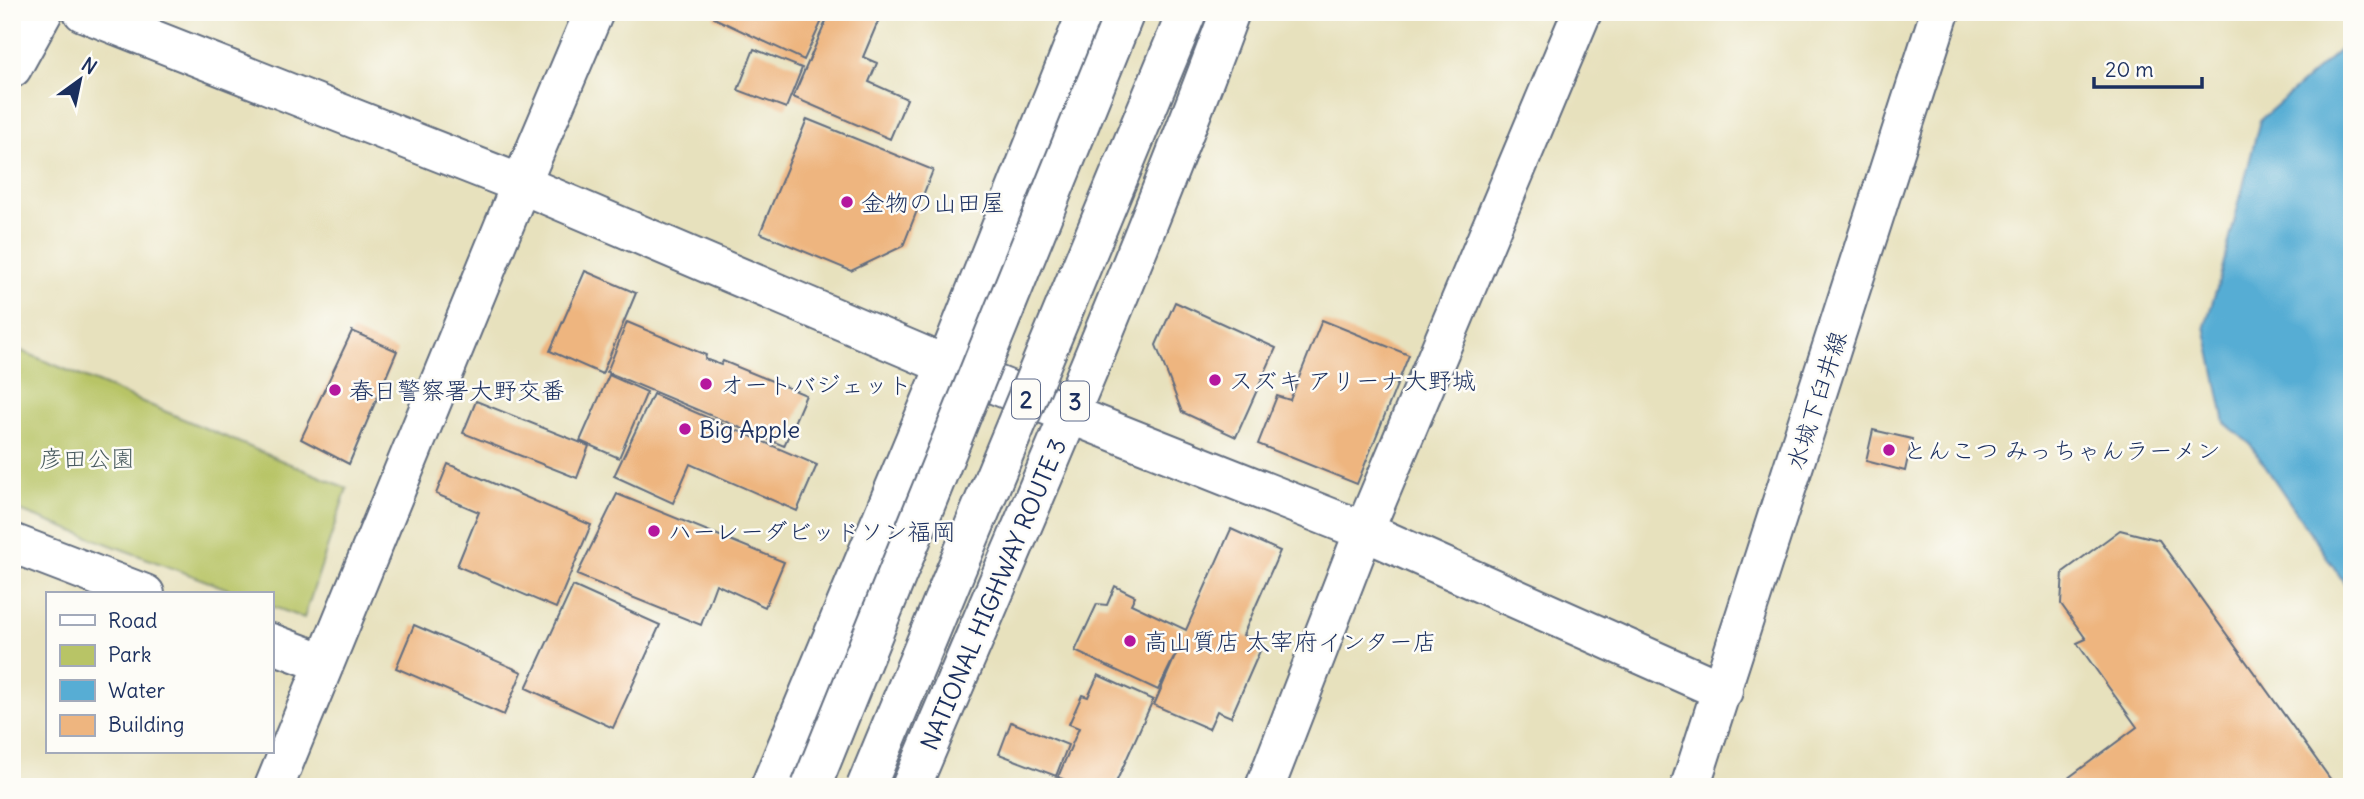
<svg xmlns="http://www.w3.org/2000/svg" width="2364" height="799" font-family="Delius,'Klee One',sans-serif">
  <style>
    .green { fill: #b8c466; stroke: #6a7a62; stroke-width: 2 }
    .water { fill: #57add4; stroke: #396e99; stroke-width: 2 }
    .building { fill: #eeb57f }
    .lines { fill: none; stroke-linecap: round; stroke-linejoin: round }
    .minor-casing { stroke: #626d7f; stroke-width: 42 }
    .tertiary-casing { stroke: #626d7f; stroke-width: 42 }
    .secondary-casing { stroke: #626d7f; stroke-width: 42 }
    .trunk-casing { stroke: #626d7f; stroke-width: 42 }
    .minor { stroke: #fff; stroke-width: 38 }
    .tertiary { stroke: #fff; stroke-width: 38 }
    .secondary { stroke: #fff; stroke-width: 38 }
    .trunk { stroke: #fff; stroke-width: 38 }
    .motorway-bridge-casing { stroke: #626d7f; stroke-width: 42; stroke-linecap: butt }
    .motorway-bridge { stroke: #fff; stroke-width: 38 }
    .poi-dot { fill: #b5179e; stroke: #fdfcf7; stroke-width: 2.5 }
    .labels { text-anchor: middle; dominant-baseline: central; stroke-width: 5; stroke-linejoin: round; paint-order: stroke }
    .shield { fill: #fdfcf7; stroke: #5f6c8c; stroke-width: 2 }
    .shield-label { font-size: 23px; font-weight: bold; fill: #1b2f5e }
    .poi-label { font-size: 24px; fill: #1b2f5e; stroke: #fdfcf7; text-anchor: start }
    .street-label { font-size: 24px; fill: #1b2f5e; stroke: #fdfcf7 }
    .park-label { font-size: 24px; fill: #4a5c60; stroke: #fdfcf7 }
  </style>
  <rect width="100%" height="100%" fill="#fdfcf7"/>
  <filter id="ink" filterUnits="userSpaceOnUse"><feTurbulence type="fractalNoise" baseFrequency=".0143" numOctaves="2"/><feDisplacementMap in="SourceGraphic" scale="14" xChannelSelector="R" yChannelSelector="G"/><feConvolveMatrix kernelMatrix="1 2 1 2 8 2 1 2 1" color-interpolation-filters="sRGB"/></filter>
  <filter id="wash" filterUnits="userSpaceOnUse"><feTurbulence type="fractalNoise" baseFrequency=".00686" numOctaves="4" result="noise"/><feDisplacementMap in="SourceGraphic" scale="28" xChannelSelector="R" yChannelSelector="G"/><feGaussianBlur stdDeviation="1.57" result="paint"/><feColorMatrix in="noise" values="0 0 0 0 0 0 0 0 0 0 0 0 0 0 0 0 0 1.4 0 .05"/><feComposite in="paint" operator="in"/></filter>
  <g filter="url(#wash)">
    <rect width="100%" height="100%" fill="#e7e1bd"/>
    <path class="green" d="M12 347 347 488 304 618 271 606V594H241L12 508Z"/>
    <path class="water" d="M2352 39V594L2250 444 2225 423 2205 326 2218 285 2260 120Z"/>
    <g id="blocks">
      <path class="building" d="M716 12H826L804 60 714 18Z
        M830 12H882L863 57 877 63 869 82 907 99 890 139 793 97Z
        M754 49 802 68 786 108 738 90Z
        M807 119 933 170 903 246 851 271 760 233Z
        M585 271 636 293 602 374 550 351Z
        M1175 302 1276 348 1236 437 1182 412 1156 345Z
        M1322 320 1409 355 1357 484 1258 444 1277 396 1290 400Z
        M627 322 706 355 705 359 721 365 723 361 806 395 784 446 607 372Z
        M352 331 397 351 349 464 301 439Z
        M609 375 647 392 619 458 580 441Z
        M653 394 817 465 797 511 690 464 673 503 614 476Z
        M476 401 589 446 577 478 463 433Z
        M1873 430 1912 439 1905 471 1866 461Z
        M448 464 591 525 556 608 457 566 479 512 436 494Z
        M617 494 784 562 765 607 716 584 701 625 577 575Z
        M1231 529 1280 551 1243 635 1263 644 1231 717 1217 711 1209 729 1154 705 1179 647 1158 690 1075 651 1097 604 1107 605 1115 586 1135 596 1131 604 1186 630Z
        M2120 530 2159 540 2336 787H2056L2137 727 2077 643 2086 639 2061 604 2063 572Z
        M573 586 660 625 613 728 526 688Z
        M414 625 522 672 504 715 396 668Z
        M1098 675 1153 700 1114 787H1080L1058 777 1079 728 1069 724 1082 695 1088 697Z
        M1011 722 1068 745 1056 776 999 754Z"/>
    </g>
  </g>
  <g filter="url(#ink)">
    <use href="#blocks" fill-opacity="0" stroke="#626d7f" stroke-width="2"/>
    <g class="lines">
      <g class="minor-casing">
        <path id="minor" d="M12 68 43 12
          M12 543 145 594
          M271 643 324 663"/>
      </g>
      <g class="tertiary-casing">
        <path id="tertiary" d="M83 12 521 184 946 365 1364 531 1723 691
          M274 787 521 184 594 12
          M1265 787 1364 531 1582 12"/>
      </g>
      <g class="secondary-casing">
        <path id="secondary" d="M1690 787 1940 12"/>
      </g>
      <g class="trunk-casing">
        <path id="trunk" d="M770 787 946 365 1087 12
          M911 787C1020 530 1133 274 1230 12"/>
      </g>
      <use href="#minor" class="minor"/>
      <use href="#tertiary" class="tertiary"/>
      <use href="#secondary" class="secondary"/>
      <use href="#trunk" class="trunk"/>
      <g class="motorway-bridge-casing">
        <path id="motorway-bridge" d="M811 787 1125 12
          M866 787 1187 12"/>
      </g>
      <use href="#motorway-bridge" class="motorway-bridge"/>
    </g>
  </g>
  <g class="poi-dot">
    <circle cx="847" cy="202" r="7"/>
    <circle cx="1215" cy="380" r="7"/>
    <circle cx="706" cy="384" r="7"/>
    <circle cx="335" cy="390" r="7"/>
    <circle cx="685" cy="429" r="7"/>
    <circle cx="1889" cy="450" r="7"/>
    <circle cx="654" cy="531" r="7"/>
    <circle cx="1130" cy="641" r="7"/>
  </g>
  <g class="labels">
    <g class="shield">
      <rect x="1012" y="379.5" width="28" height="39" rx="5"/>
      <rect x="1061" y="381.5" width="28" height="39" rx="5"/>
    </g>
    <g class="shield-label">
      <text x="1026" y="399">2</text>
      <text x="1075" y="401">3</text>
    </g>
    <g class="poi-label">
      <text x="861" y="202">金物の山田屋</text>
      <text x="1229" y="380">スズキ アリーナ大野城</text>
      <text x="720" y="384">オートバジェット</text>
      <text x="349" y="390">春日警察署大野交番</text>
      <text x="699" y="429">Big Apple</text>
      <text x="1903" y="450">とんこつ みっちゃんラーメン</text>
      <text x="668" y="531">ハーレーダビッドソン福岡</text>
      <text x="1144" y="641">高山質店 太宰府インター店</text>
    </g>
    <g class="street-label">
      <text transform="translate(1816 400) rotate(-72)">水城下臼井線</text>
      <text transform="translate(993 594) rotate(-67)">NATIONAL HIGHWAY ROUTE 3</text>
    </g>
    <g class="park-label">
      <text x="87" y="458">彦田公園</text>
    </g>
  </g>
  <rect width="2364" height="799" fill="none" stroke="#fdfcf7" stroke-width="42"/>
  <rect x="46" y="592" width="228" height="161" fill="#fdfcf7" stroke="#a3aaba" stroke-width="2"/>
  <rect x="60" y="615" width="35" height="10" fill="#ffffff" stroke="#a3aaba" stroke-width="2"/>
  <text x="108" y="628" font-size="21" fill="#1b2f5e">Road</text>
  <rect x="60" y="645" width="35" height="21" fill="#b8c466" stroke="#a3aaba" stroke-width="2"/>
  <text x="108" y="662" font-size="21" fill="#1b2f5e">Park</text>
  <rect x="60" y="680" width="35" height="21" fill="#57add4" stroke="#a3aaba" stroke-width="2"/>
  <text x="108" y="698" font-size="21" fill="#1b2f5e">Water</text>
  <rect x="60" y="715" width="35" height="21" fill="#eeb57f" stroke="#a3aaba" stroke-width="2"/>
  <text x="108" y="732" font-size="21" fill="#1b2f5e">Building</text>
  <g transform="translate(80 80) rotate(33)" stroke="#fdfcf7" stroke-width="5" paint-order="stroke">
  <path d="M0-5L12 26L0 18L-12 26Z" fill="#1b2f5e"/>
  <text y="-10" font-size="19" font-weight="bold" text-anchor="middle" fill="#1b2f5e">N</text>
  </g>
  <path d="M2094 77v10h108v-10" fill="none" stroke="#1b2f5e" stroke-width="3.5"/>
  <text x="2105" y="77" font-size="21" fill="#1b2f5e" stroke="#fdfcf7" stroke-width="5" paint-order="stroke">20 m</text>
</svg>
